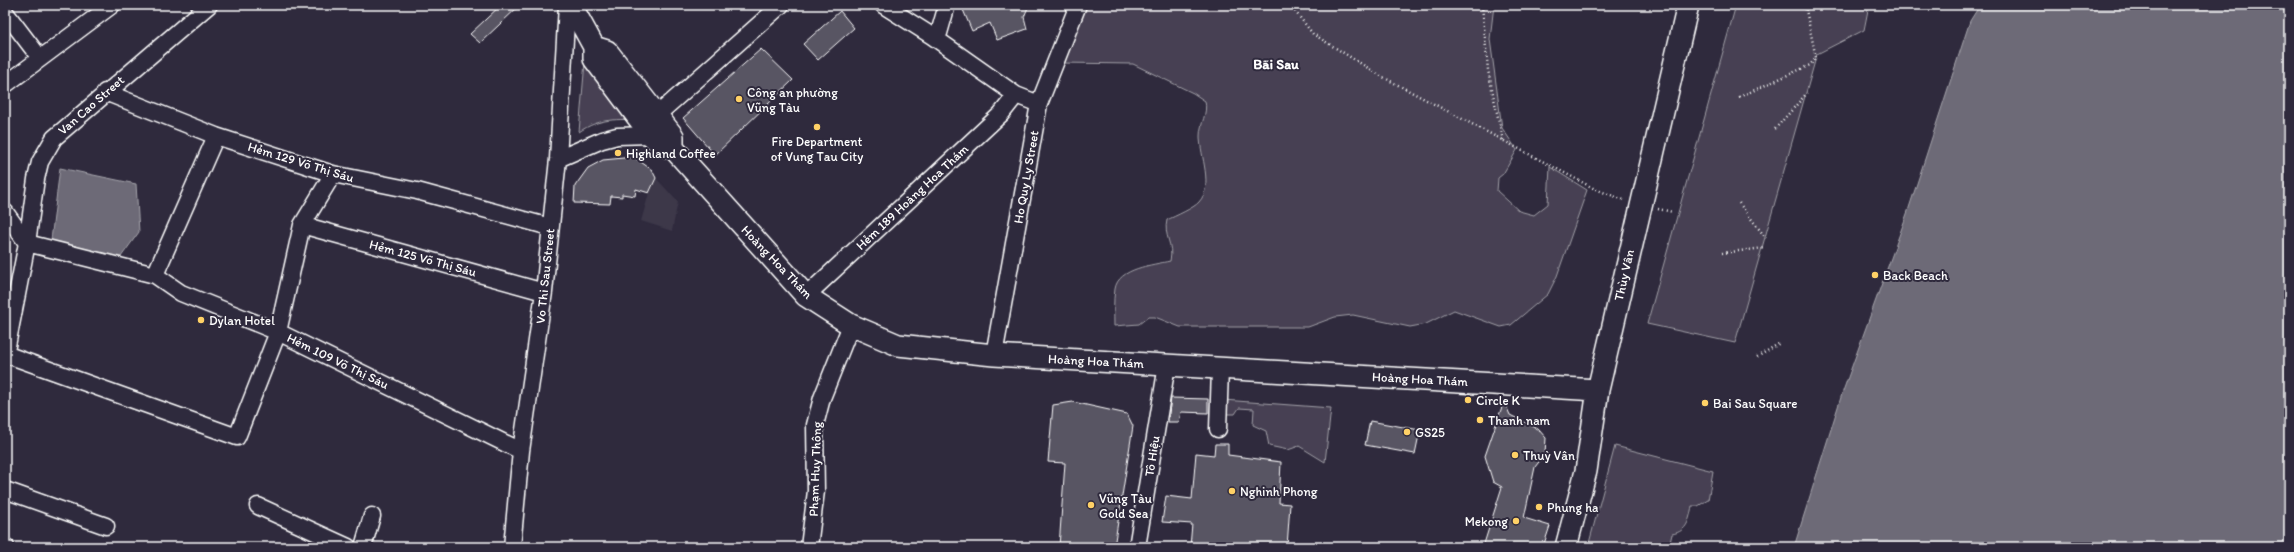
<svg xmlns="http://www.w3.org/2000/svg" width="2294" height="552" font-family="Itim,sans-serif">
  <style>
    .built { fill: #3c3749 }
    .green { fill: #464152; stroke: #a2a0a8 }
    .water { fill: #6d6a77; stroke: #a7a6ad }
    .building { fill: #595564; stroke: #fff }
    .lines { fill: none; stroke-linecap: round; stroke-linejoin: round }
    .minor-casing { stroke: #fff; stroke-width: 19 }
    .major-casing { stroke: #fff; stroke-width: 24 }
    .path { stroke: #fff; stroke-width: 2.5; stroke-dasharray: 1 3; stroke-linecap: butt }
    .minor { stroke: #2f2a3d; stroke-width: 16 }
    .major { stroke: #2f2a3d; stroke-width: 21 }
    .poi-dot { fill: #ffd166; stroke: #2f2a3d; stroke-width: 1.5 }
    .labels { text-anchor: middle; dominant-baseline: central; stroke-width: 4; stroke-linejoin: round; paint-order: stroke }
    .poi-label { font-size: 13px; fill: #fff; stroke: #2f2a3d; text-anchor: start }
    .street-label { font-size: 13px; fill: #fff; stroke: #2f2a3d }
    .neighbourhood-label { font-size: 14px; font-weight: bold; fill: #fff; stroke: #2f2a3d }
  </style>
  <rect width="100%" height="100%" fill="#2f2a3d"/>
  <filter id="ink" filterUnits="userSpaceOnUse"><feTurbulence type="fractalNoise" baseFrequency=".025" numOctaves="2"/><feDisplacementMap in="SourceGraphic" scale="8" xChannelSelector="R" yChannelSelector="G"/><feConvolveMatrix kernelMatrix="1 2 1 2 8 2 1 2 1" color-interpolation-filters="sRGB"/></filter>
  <g filter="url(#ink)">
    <path class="built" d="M656 178 678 202 672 231 641 221 649 193Z"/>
    <path class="green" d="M1085 5H1494L1490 39 1502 128 1517 150 1503 174 1498 178 1497 191 1519 211 1534 215 1548 204 1550 167 1587 190 1557 276 1548 294 1511 325 1501 327 1454 310 1426 324 1410 327 1353 315 1335 317 1308 327H1180L1155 317H1148L1139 324 1114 326C1114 315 1113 301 1115 289 1118 268 1153 265 1170 261 1174 244 1163 236 1167 220 1175 216 1194 208 1199 202 1214 186 1200 156 1200 136 1200 123 1208 114 1205 101L1193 93 1133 64 1061 63Z
      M1736 5H1869L1864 30 1817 54 1735 343 1647 324Z
      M586 50 640 120C618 119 599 118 579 132Z
      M1223 400 1331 408 1325 462 1299 446 1288 450 1269 446 1266 431 1253 425 1254 409 1239 408 1235 414H1224Z
      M1615 446 1713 471 1708 500 1698 506H1692C1689 520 1688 531 1672 534L1669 547H1588Z"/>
    <path class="water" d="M1980 5H2289V547H1794L1842 394 1908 211 1970 21Z
      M60 168 136 184 139 232 118 261 50 248Z"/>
    <path class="building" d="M501 5H520L480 43 470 34Z
      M961 5H1029L1024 17 1027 29 997 40 990 23 972 31Z
      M840 11 854 28 818 60 803 44Z
      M761 49 793 80 715 155 683 118Z
      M634 157 652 170 656 178 649 193 636 189 635 196 622 194V197L611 196 610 204 574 203 575 186 588 168 603 160Z
      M1171 398 1208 399V413L1181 412 1179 422H1168Z
      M1504 401 1510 415 1538 429 1546 438 1545 454 1535 467 1524 518 1550 526 1543 547H1483L1502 487 1493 482 1485 456Z
      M1073 402 1127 414 1133 426 1114 547H1059L1065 463 1048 462 1053 405Z
      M1370 421 1420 430 1415 454 1365 445Z
      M1215 444H1228V455L1281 462 1279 503 1290 504 1287 547H1190L1192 524 1162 522 1166 496 1192 499 1196 453 1214 455Z"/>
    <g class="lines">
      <g class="minor-casing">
        <path id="minor" d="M883 5 932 36 939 33 947 5
          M5 12 40 58
          M932 36 1016 95 1039 104
          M5 85 112 5
          M105 92 216 136 333 174 417 191 550 227
          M657 115 781 5
          M558 159 602 140 617 136 651 135
          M5 212 27 243 155 275 181 293 278 332 521 451
          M302 225 544 292
          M155 275 216 136
          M806 296 1001 114 1016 95
          M5 354 237 437 278 332 302 225 333 174
          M994 355 1039 104 1078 5
          M5 356 27 243 36 179 40 162 54 138 209 5
          M1218 429 1220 369
          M5 490 106 526
          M258 506 348 547
          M5 546 6 547
          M363 547 372 516
          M512 547 521 451 544 292 558 159 567 5
          M809 547 816 491 815 425 822 398 851 325
          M1137 547 1167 365"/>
      </g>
      <g class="major-casing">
        <path id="major" d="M571 5 594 47V59L651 135 661 145 673 148 806 296 851 325 898 345 994 355 1598 390
          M594 47 607 51 673 136V148
          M1566 547 1586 471 1598 390 1688 5"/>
      </g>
      <path class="path" d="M1290 5 1313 34 1381 76 1595 189 1624 200
        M1482 5 1488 70 1503 141
        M1739 97 1810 65 1816 58 1806 10 1811 5
        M1775 129 1807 93
        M1739 203 1766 238
        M1658 209 1673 212
        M1722 253 1764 248
        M1757 357 1780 343"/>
      <use href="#minor" class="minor"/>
      <use href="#major" class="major"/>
    </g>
  </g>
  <g class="poi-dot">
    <circle cx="739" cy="99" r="4"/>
    <circle cx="817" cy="127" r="4"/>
    <circle cx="618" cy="153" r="4"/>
    <circle cx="1875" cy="275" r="4"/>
    <circle cx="201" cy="320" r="4"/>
    <circle cx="1468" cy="400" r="4"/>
    <circle cx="1705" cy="403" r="4"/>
    <circle cx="1480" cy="420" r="4"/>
    <circle cx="1407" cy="432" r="4"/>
    <circle cx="1515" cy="455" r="4"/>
    <circle cx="1232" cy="491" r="4"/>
    <circle cx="1091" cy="505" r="4"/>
    <circle cx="1539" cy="507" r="4"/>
    <circle cx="1516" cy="521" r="4"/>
  </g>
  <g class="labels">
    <g class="poi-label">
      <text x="747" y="92">Công an phường<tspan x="747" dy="15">Vũng Tàu</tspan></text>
      <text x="817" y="141" text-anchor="middle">Fire Department<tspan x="817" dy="15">of Vung Tau City</tspan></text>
      <text x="626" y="153">Highland Coffee</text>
      <text x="1883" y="275">Back Beach</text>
      <text x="209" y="320">Dylan Hotel</text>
      <text x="1476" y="400">Circle K</text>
      <text x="1713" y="403">Bai Sau Square</text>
      <text x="1488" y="420">Thanh nam</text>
      <text x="1415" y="432">GS25</text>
      <text x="1523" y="455">Thuỳ Vân</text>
      <text x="1240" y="491">Nghinh Phong</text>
      <text x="1099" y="498">Vũng Tàu<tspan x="1099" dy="15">Gold Sea</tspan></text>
      <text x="1547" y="507">Phung ha</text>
      <text x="1508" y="521" text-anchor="end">Mekong</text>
    </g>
    <g class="street-label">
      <text transform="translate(91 105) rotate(-41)">Van Cao Street</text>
      <text transform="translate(301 162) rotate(17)">Hẻm 129 Võ Thị Sáu</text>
      <text transform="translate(1026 177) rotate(-80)">Ho Quy Ly Street</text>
      <text transform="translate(912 197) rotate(-43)">Hẻm 189 Hoàng Hoa Thám</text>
      <text transform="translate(423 258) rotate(15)">Hẻm 125 Võ Thị Sáu</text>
      <text transform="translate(777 262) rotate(46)">Hoàng Hoa Thám</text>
      <text transform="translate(1624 275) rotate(-77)">Thùy Vân</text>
      <text transform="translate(545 276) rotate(-84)">Vo Thi Sau Street</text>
      <text transform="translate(338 361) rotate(26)">Hẻm 109 Võ Thị Sáu</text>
      <text transform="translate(1096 361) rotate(3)">Hoàng Hoa Thám</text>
      <text transform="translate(1420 379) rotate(3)">Hoàng Hoa Thám</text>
      <text transform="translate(1152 456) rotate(-81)">Tô Hiệu</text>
      <text transform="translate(815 469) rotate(-88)">Phạm Huy Thông</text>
    </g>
    <g class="neighbourhood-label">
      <text x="1276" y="64">Bãi Sau</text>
    </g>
  </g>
  <rect width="2294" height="552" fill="none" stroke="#2f2a3d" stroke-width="20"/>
  <rect x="10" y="10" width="2274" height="532" fill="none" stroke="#fff" stroke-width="1.5" filter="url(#ink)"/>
</svg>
